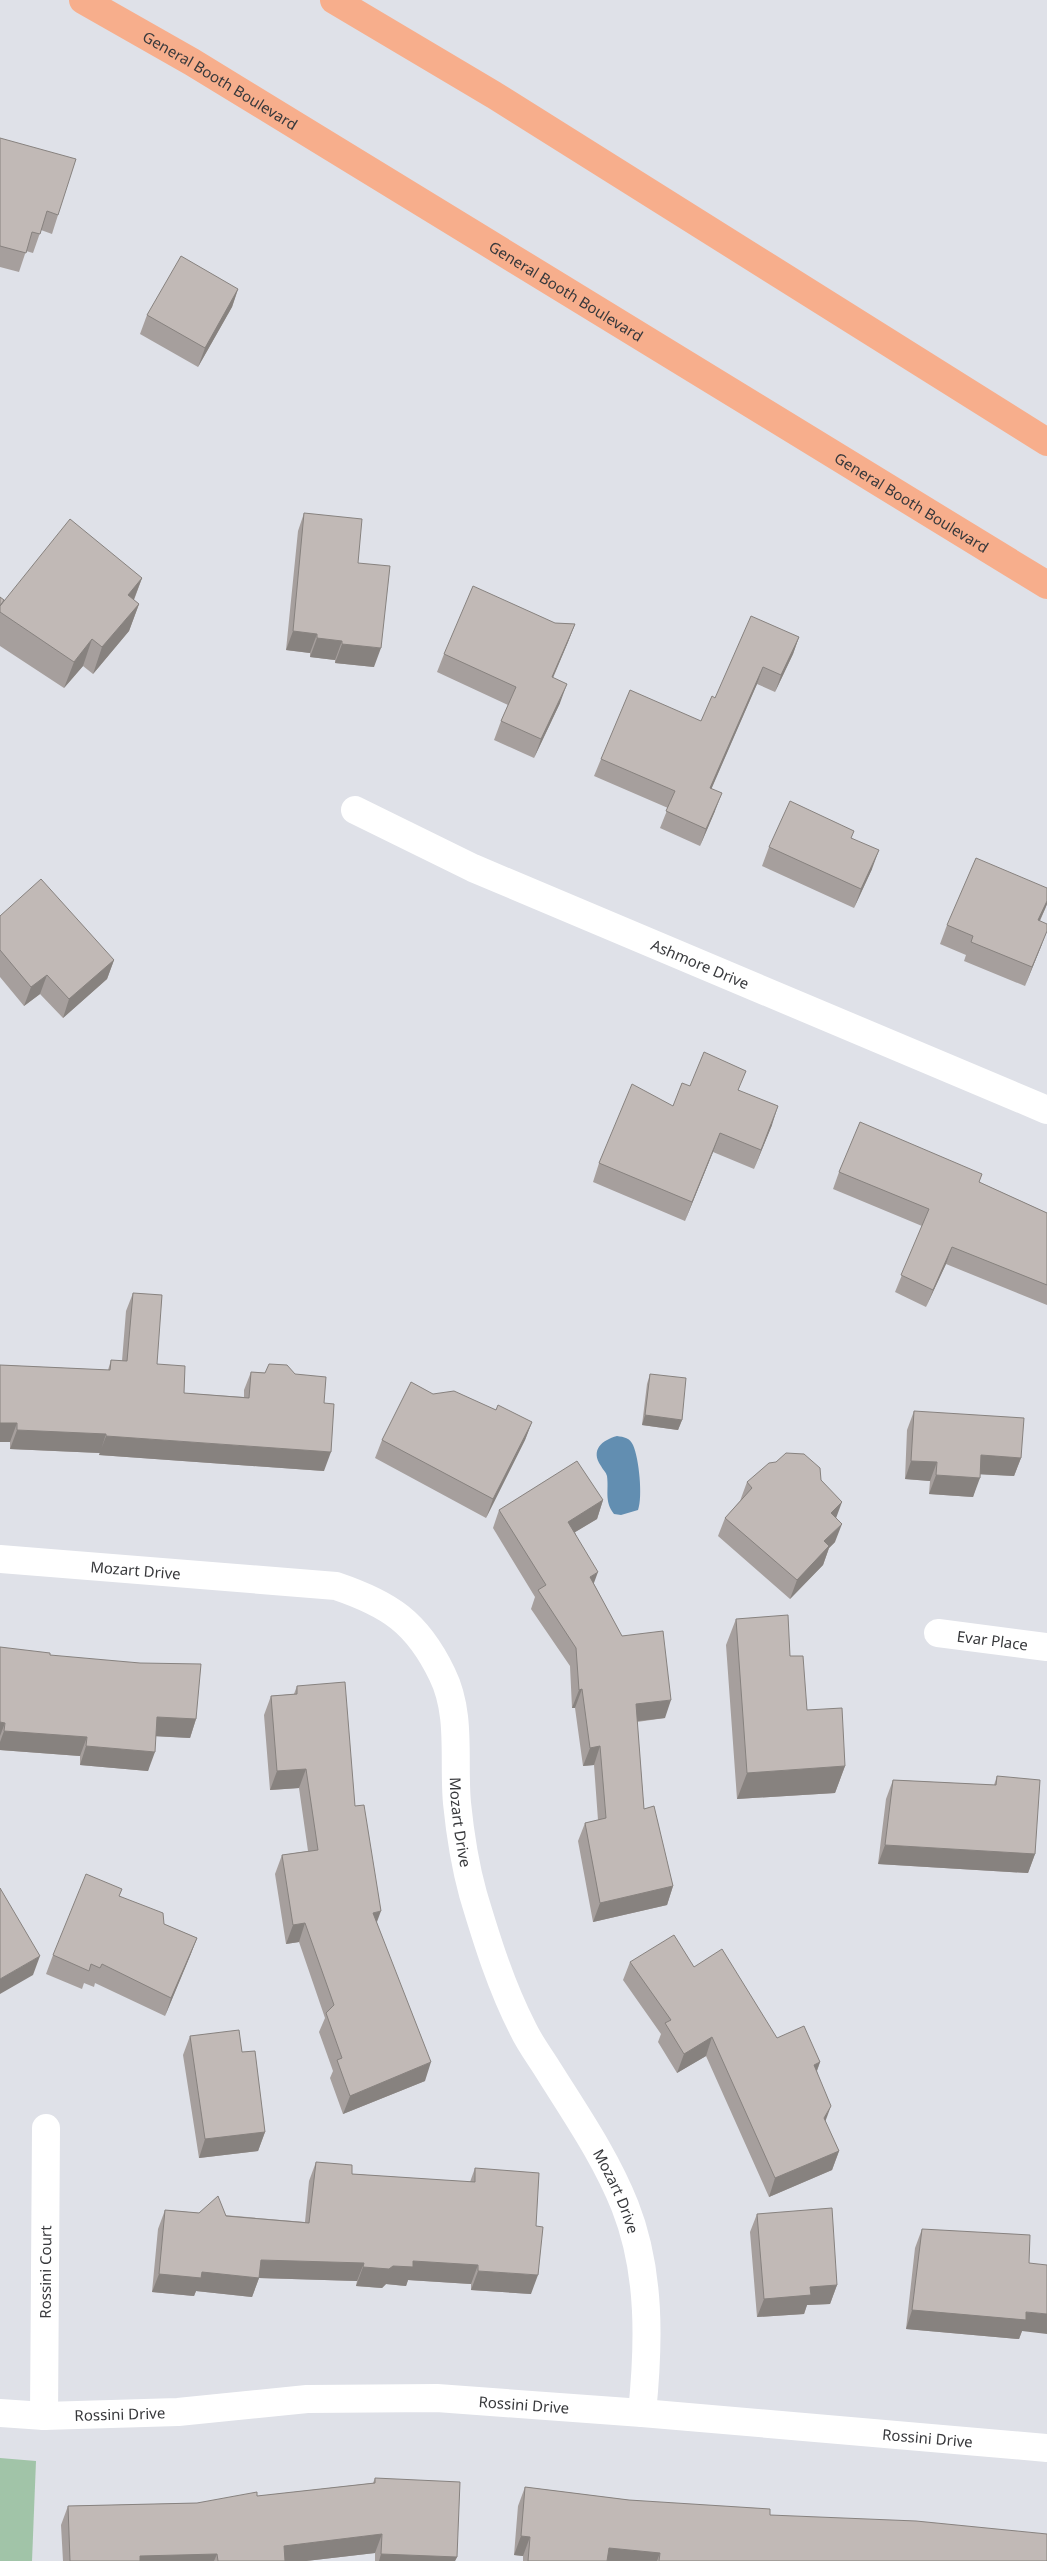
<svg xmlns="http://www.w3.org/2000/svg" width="1047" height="2561" font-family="'Noto Sans',sans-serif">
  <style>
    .green { fill: #a1c4a8 }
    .water { fill: #628eb1 }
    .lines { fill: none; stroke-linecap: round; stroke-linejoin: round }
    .minor { stroke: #fff; stroke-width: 28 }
    .trunk { stroke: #f7ae8c; stroke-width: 28 }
    .wall { fill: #a69f9d }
    .shaded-wall { fill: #87827f }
    .building { fill: #c1b9b6; stroke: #87827f }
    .labels { text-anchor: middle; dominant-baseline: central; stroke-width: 4.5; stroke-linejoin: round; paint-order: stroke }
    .street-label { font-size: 15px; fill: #38393c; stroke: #dfe1e8 }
  </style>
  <rect width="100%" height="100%" fill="#dfe1e8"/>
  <path class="green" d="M0 2458 36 2461 32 2561H0Z"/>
  <path class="water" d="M617 1436C624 1437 630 1438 633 1445 639 1458 643 1497 638 1510L621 1515 614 1514C604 1501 609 1491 607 1476 606 1472 603 1470 601 1466 590 1450 602 1440 617 1436Z"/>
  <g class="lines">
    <g class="minor">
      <path id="s1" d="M355 810 473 868 1047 1110"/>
      <path id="s2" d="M0 1559 336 1586C389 1604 417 1622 442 1674 462 1714 453 1761 457 1803 460 1833 465 1865 473 1894 487 1941 501 1986 523 2029 530 2044 541 2058 550 2073 577 2116 606 2158 625 2206 651 2272 649 2344 642 2413"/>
      <path id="s3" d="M938 1633 1047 1647"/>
      <path id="s4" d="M0 2413 44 2416 178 2412 307 2399 437 2398 642 2413 1047 2448"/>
      <path id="s5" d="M44 2416 46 2128"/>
    </g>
    <g class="trunk">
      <path id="s6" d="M83 0 192 62 1047 585"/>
      <path d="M334 0 494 95 1047 442"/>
    </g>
  </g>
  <path class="wall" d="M0 138 58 215 52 234 41 230 33 253 26 251 19 272 0 267Z
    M238 289 232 307 198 367 140 334 147 315Z
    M304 513 358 563 374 667 335 663V660L310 657V653L286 650 298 531Z
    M142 578 134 600 139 604 129 631 93 674 83 666 64 688 0 646V597L4 600Z
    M555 623 575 624 568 642 553 678 560 703 534 758 494 740 501 721 508 705 437 672 444 654Z
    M799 637 793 654 775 692 757 684 711 789 715 811 700 846 660 828 668 808 594 776 601 759 701 721 715 698Z
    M851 838 872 869 854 908 762 866 769 847Z
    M1047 888V904L1040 921 1042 944 1025 986 964 961 966 955 940 944 947 925Z
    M0 916 114 960 107 979 63 1018 40 994 24 1006 0 977Z
    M690 1086 739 1090 772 1125 754 1169 713 1152 685 1221 593 1182 599 1163 673 1106Z
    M839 1172 979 1182 1047 1213V1305L946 1264 926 1307 895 1292 922 1226 833 1189Z
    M133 1293 157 1364 184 1393 244 1397V1390L251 1372 295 1374 324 1403V1471L99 1455 100 1453 10 1449V1442L0 1365 108 1370 111 1360 122 1361 126 1311Z
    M650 1374 682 1420 678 1430 642 1425 647 1384Z
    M433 1394 496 1410 532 1422 525 1440 486 1518 375 1458 382 1440Z
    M914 1411 1021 1458 1014 1476 980 1474 973 1497 929 1494 930 1481 905 1479 907 1430Z
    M821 1480 836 1519 835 1542 829 1548 823 1565 790 1599 718 1536 725 1518 740 1501 747 1482Z
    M603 1500 597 1519 575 1532 594 1584 665 1718 637 1722 644 1809 673 1886 667 1905 593 1922 578 1841 585 1823 598 1820 594 1765 583 1766 575 1708H572L570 1666 531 1609 535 1597 493 1528 499 1510Z
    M736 1619 790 1656 807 1710 845 1766 835 1793 737 1799 726 1645Z
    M0 1647 50 1655 196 1719 190 1738 156 1736 148 1771 80 1765V1756L0 1750Z
    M297 1686 355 1806 377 1923 425 2081 343 2114 330 2078 333 2071 319 2032 325 2018 299 1942 286 1944 275 1874 282 1855 308 1851 299 1788 270 1790 264 1715 271 1696 294 1694Z
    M997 1776 1035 1854 1028 1873 878 1864 886 1799 893 1780 994 1785Z
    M119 1896 164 1924 197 1938 190 1956 165 2016 95 1983 94 1987 84 1983 82 1989 46 1974 53 1955Z
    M630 1962 694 1967 777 2038 820 2062 817 2071 825 2122 839 2151 832 2170 769 2197 706 2056 677 2073 658 2042 661 2034 623 1980Z
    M190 2036 242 2052 265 2132 258 2151 199 2158 183 2055Z
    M316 2162 352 2174 470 2182 475 2168 531 2294 471 2290V2284L408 2280 406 2286 386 2284 382 2288 356 2286 357 2281 259 2278 252 2297 196 2291 194 2296 152 2292 158 2229 165 2210 305 2222 309 2181Z
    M757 2214 837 2285 830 2304 807 2305 804 2314 757 2317 750 2232Z
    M922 2229 1022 2331 1019 2339 906 2329 915 2248Z
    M375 2478 457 2557 455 2561H375V2553L306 2561H63L61 2525 68 2506 197 2503 373 2483Z
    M525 2487 629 2500 770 2515 1047 2561H523V2556L514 2555 518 2506Z"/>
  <path class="shaded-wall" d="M238 289 232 307 198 367 205 348Z
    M142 578 132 604 128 595Z
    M139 604 129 631 93 674 102 647Z
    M575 624 568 642 545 696 552 677Z
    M293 631 317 634 310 653 286 650Z
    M799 637 793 654 775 692 781 675Z
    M317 638 342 641 335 660 310 657Z
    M92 639 83 666 64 688 74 662Z
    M342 644 381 648 374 667 335 663Z
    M763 667 757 684 704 806 710 788Z
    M567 684 560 703 534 758 541 739Z
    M722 793 715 811 700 846 706 829Z
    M879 850 872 869 854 908 861 889Z
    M1047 901V904L1045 909 1031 939 1038 920Z
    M1047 931 1042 944 1025 986 1032 967Z
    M114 960 107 979 63 1018 69 999Z
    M47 975 40 994 24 1006 31 987Z
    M778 1106 772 1125 754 1169 761 1150Z
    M720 1133 713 1152 685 1221 692 1202Z
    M952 1247 946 1264 926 1307 933 1290Z
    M645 1415 682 1420 678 1430 642 1425Z
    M532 1422 525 1440 486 1518 493 1499Z
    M0 1423H17L10 1442H0Z
    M17 1430 106 1434 100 1453 10 1449Z
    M106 1436 331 1452 324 1471 99 1455Z
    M981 1455 1021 1458 1014 1476 974 1474Z
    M911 1461 937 1462 930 1481 905 1479Z
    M936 1475 980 1478 973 1497 929 1494Z
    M603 1500 597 1519 562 1540 568 1522Z
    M842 1502 835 1521 831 1513Z
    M842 1524 835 1542 829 1548 823 1565 790 1599 797 1580 824 1541Z
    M598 1572 591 1591 590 1577Z
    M582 1689 575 1708H572L579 1690Z
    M671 1700 665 1718 629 1722 636 1704Z
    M157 1717 196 1719 190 1738 151 1736Z
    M0 1722 5 1723 0 1736Z
    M4 1731 87 1737 80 1756 0 1750V1742Z
    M86 1746 155 1752 148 1771 80 1765Z
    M600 1746 594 1765 583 1766 590 1748Z
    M845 1766 835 1793 737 1799 747 1773Z
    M306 1769 299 1788 270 1790 277 1771Z
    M885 1845 1035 1854 1028 1873 878 1864Z
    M673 1886 667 1905 593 1922 600 1903Z
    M381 1911 374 1930 373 1913Z
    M305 1923 299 1942 286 1944 293 1925Z
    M197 1938 190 1956 165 2016 171 1998Z
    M40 1956 33 1975 0 1994V1979Z
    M712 2037 706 2056 677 2073 684 2054Z
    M431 2062 425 2081 343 2114 350 2096Z
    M820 2062 813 2081 814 2065Z
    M831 2106 824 2125V2118Z
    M265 2132 258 2151 199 2158 205 2139Z
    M839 2151 832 2170 769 2197 775 2178Z
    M261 2260 364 2263 357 2281 259 2278 252 2297 196 2291 194 2296 152 2292 159 2274 202 2272Z
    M413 2261 478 2265 471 2284 408 2280 406 2286 386 2284 382 2288 356 2286 363 2267 393 2266Z
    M478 2271 538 2275 531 2294 471 2290Z
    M837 2285 830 2304 807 2305 804 2314 757 2317 764 2299 810 2287Z
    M912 2310 1026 2312 1047 2314V2334L1022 2331 1019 2339 906 2329Z
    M382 2534 375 2553 306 2561H278L284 2546Z
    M521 2536 530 2537 523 2556 514 2555Z
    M609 2548 660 2553 657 2561H604Z
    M217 2554 214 2561H138L140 2556Z
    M381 2554 457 2557 455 2561H379Z"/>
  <path class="building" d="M0 138 76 159 58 215 47 211 40 234 32 232 26 253 0 246Z
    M181 256 238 289 205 348 147 315Z
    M304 513 362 519 358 563 390 566 381 648 342 644V641L317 638V634L293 631Z
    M70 519 142 578 128 595 139 604 102 647 92 639 74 662 0 612V606Z
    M473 586 555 623 575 624 552 677 567 684 541 739 501 721 516 687 444 654Z
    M0 597 4 600 0 606Z
    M751 616 799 637 781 675 763 667 710 788 722 793 706 829 666 811 675 791 601 759 630 690 701 721 712 696 715 698Z
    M790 801 854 831 851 838 879 850 861 889 769 847Z
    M976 858 1047 888V901L1038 920 1047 924V931L1032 967 971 942 973 936 947 925Z
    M41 879 114 960 69 999 47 975 31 987 0 950V916Z
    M704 1052 746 1071 738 1090 778 1106 761 1150 720 1133 692 1202 599 1163 632 1084 673 1106 682 1083 690 1086Z
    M860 1122 982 1174 979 1182 1047 1213V1285L952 1247 933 1290 901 1275 929 1209 839 1172Z
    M133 1293 162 1295 157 1364 185 1366 184 1393 249 1398 251 1372 265 1373 269 1364 287 1365 295 1374 326 1377 324 1403 334 1404 331 1452 106 1436V1434L17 1430V1423H0V1365L110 1370 111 1360 127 1361Z
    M650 1374 686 1378 682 1420 645 1415Z
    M411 1382 433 1394 454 1391 496 1410 498 1405 532 1422 493 1499 382 1440Z
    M914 1411 1024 1418 1021 1458 981 1455 980 1478 936 1475 937 1462 911 1461Z
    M786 1453 804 1454 820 1468 821 1480 842 1502 831 1513 842 1524 824 1541 829 1546 797 1580 725 1518 752 1488 747 1482 769 1463 776 1462Z
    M577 1461 603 1500 568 1522 598 1572 590 1577 622 1636 663 1631 671 1700 636 1704 644 1809 654 1806 673 1886 600 1903 585 1823 606 1818 600 1746 590 1748 582 1689 579 1690 576 1648 538 1590 546 1585 499 1510Z
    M788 1615 790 1656H803L807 1710 842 1708 845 1766 747 1773 736 1619Z
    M0 1647 50 1653V1655L140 1663 201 1664 196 1719 157 1717 155 1752 86 1746 87 1737 4 1731 5 1723 0 1722Z
    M345 1682 355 1806 364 1805 381 1911 373 1913 431 2062 350 2096 337 2060 342 2058 326 2013 334 2005 305 1923 293 1925 282 1855 318 1850 306 1769 277 1771 271 1696 297 1694V1686Z
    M997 1776 1040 1780 1035 1854 885 1845 893 1780 996 1785Z
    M86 1874 122 1889 119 1896 163 1913 164 1924 197 1938 171 1998 102 1964 100 1968 91 1964 89 1971 53 1955Z
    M0 1888 40 1956 0 1979Z
    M674 1935 694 1967 722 1949 777 2038 804 2026 820 2062 814 2065 831 2106 824 2118 839 2151 775 2178 712 2037 684 2054 665 2023 671 2020 630 1962Z
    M239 2030 242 2052 255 2051 265 2132 205 2139 190 2036Z
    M316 2162 352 2165V2174L475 2182V2168L539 2173 536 2226 543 2227 538 2275 478 2271V2265L413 2261V2267L393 2266 389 2269 363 2267 364 2263 261 2260 259 2278 202 2272 201 2278 159 2274 165 2210 199 2213 218 2196 226 2216 309 2223Z
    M832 2208 837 2285 810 2287 811 2295 764 2299 757 2214Z
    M922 2229 1030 2235 1029 2263 1047 2265V2314L1026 2312V2320L912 2310Z
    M375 2478 460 2482 457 2557 381 2554 382 2534 284 2546 285 2561H218L217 2554 140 2556V2561H70L68 2506 197 2503 257 2492V2496L375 2483Z
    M525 2487 629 2500 770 2509V2515L916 2521 1047 2534V2561H659L660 2553 609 2548 607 2561H528L530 2537 521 2536Z"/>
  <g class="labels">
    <g class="street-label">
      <text stroke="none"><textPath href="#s6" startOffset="159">General Booth Boulevard</textPath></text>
      <text stroke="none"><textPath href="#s6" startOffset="564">General Booth Boulevard</textPath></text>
      <text stroke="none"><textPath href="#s6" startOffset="969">General Booth Boulevard</textPath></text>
      <text stroke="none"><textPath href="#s1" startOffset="378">Ashmore Drive</textPath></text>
      <text stroke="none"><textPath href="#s2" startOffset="136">Mozart Drive</textPath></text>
      <text stroke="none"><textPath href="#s3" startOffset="55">Evar Place</textPath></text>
      <text stroke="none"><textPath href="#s2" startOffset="630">Mozart Drive</textPath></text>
      <text stroke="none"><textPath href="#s2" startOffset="1035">Mozart Drive</textPath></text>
      <text stroke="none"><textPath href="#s5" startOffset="144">Rossini Court</textPath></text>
      <text stroke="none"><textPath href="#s4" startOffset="525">Rossini Drive</textPath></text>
      <text stroke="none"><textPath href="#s4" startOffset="120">Rossini Drive</textPath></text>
      <text stroke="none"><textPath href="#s4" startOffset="930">Rossini Drive</textPath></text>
    </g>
  </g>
</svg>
